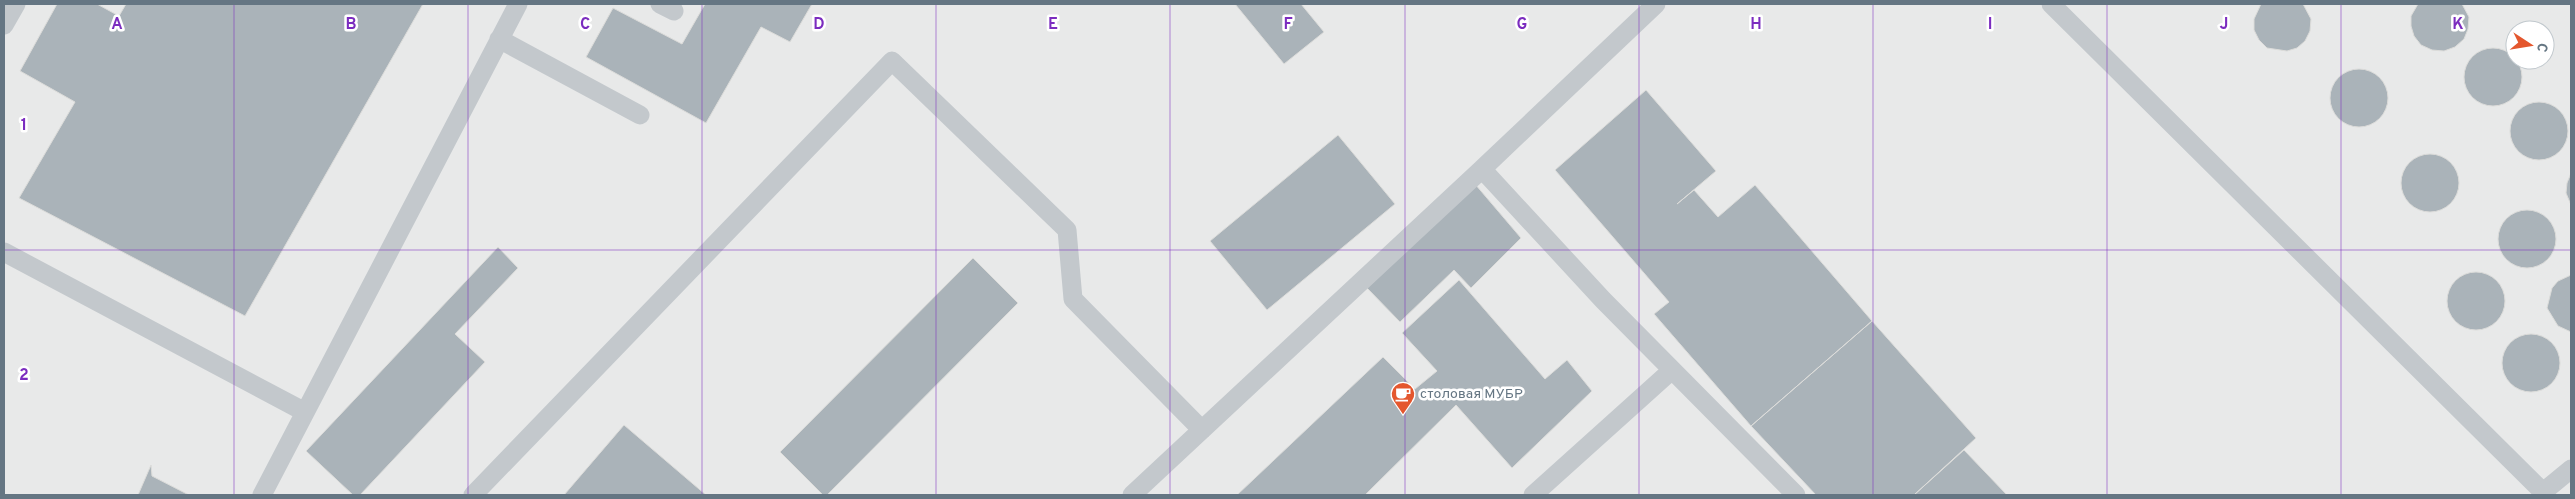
<svg xmlns="http://www.w3.org/2000/svg" width="2575" height="499" font-family="Overpass,sans-serif">
  <style>
    .built { fill: #e8e9e9; fill-rule: evenodd }
    .building { fill: #aab3b9; stroke: #dcdcda }
    .lines { fill: none; stroke-linecap: round; stroke-linejoin: round }
    .service { stroke: #c3c8cc; stroke-width: 19 }
    .grid { fill: none; stroke: #7b2cbf; stroke-width: 1; stroke-opacity: 0.55 }
    .labels { text-anchor: middle; dominant-baseline: central; stroke-width: 5; stroke-linejoin: round; paint-order: stroke }
    .poi-label { font-size: 14px; fill: #657683; stroke: #fff; text-anchor: start }
    .grid-label { font-size: 16px; text-anchor: middle; font-weight: bold; fill: #7b2cbf; stroke: #fff; stroke-width: 5; stroke-linejoin: round; paint-order: stroke }
  </style>
  <rect width="100%" height="100%" fill="#fafaf8"/>
  <path class="built" d="M4 4H2571V495H4ZM2515 30H2545V60H2515Z"/>
  <path class="building" d="M57 4H97L119 16 126 4H423L245 316 19 198 75 102 20 71Z
    M705 4H812L790 42 761 27 706 123 586 57 613 8 682 44Z
    M1235 4H1301L1324 32 1284 64Z
    M2261 4H2303L2311 19 2310 31 2305 41 2297 48 2287 51 2267 48 2259 40 2254 30V19Z
    M2418 4H2462L2469 17 2468 29 2464 39 2455 47 2444 51 2432 50 2421 45 2414 36 2411 26V16Z
    M2464 77a29 29 0 1 1 58 0a29 29 0 1 1-58 0Z
    M2330 98a29 29 0 1 1 58 0a29 29 0 1 1-58 0Z
    M1646 90 1716 171 1677 204 1694 190 1718 217 1755 185 1872 321 1751 426 1654 314 1669 302 1555 170Z
    M2510 131a29 29 0 1 1 58 0a29 29 0 1 1-58 0Z
    M1338 135 1395 204 1267 310 1210 241Z
    M2401 183a29 29 0 1 1 58 0a29 29 0 1 1-58 0Z
    M2571 173V205L2566 193 2567 183Z
    M1475 184 1521 238 1471 288 1454 270 1400 322 1367 288Z
    M2498 239a29 29 0 1 1 58 0a29 29 0 1 1-58 0Z
    M498 247 518 268 455 334 485 362 360 495H353L306 451Z
    M973 258 1018 303 827 495H823L780 452Z
    M2447 301a29 29 0 1 1 58 0a29 29 0 1 1-58 0Z
    M2571 275V332L2558 326 2547 308 2552 288 2558 281Z
    M1459 280 1545 379 1567 360 1592 391 1512 468 1456 405 1365 495H1237L1383 357 1415 389 1437 371 1402 333Z
    M1872 321 1976 438 1914 495H1816L1751 426Z
    M2502 363a29 29 0 1 1 58 0a29 29 0 1 1-58 0Z
    M624 425 706 495H564Z
    M1964 450 2007 495H1914Z
    M151 465 152 476 189 495H138Z"/>
  <g class="lines">
    <path class="service" d="M660 4 674 11
      M1656 4 1482 169 1603 300 1796 495
      M2051 4 2543 492 2571 469
      M4 25 16 4
      M499 39 640 115
      M4 252 305 412
      M262 495 518 4
      M473 495 892 61 1067 230 1073 299 1202 430
      M1132 495 1482 169
      M1533 495 1672 370"/>
  </g>
  <path class="grid" d="M234 4V495M468 4V495M702 4V495M936 4V495M1170 4V495M1405 4V495M1639 4V495M1873 4V495M2107 4V495M2341 4V495M4 250H2571"/>
  <defs>
    <g id="cafe-pin" transform="scale(1.25)"><path d="M0 17L-7.5 6A9.5 9.5 0 1 1 7.5 6Z" fill="#e4572e" stroke="#fff"/><path d="M-5.5-4.5H6V0H3Q3 3.5 0 3.5H-2.5Q-5.5 3.5-5.5 0ZM3-3.2v2h1.7v-2ZM-6 4.5H4V6H-6Z" fill="#fff"/></g>
  </defs>
  <g fill-rule="evenodd">
    <use href="#cafe-pin" x="1403" y="394"/>
  </g>
  <g class="labels">
    <g class="poi-label">
      <text x="1420" y="394">столовая МУБР</text>
    </g>
  </g>
  <g class="grid-label">
    <text x="117" y="29">A</text>
    <text x="351" y="29">B</text>
    <text x="585" y="29">C</text>
    <text x="819" y="29">D</text>
    <text x="1053" y="29">E</text>
    <text x="1288" y="29">F</text>
    <text x="1522" y="29">G</text>
    <text x="1756" y="29">H</text>
    <text x="1990" y="29">I</text>
    <text x="2224" y="29">J</text>
    <text x="2458" y="29">K</text>
    <text x="24" y="130">1</text>
    <text x="24" y="380">2</text>
  </g>
  <rect width="2575" height="499" fill="none" stroke="#657683" stroke-width="10"/>
  <g transform="translate(2530 45) rotate(102)"><circle r="24" fill="#ffffff" stroke="#c1c8cd"/>
  <path d="M0-4L9 19L0 12L-9 19Z" fill="#e4572e"/>
  <text y="-8" font-size="14" font-weight="bold" text-anchor="middle" fill="#657683">С</text>
  </g>
</svg>
